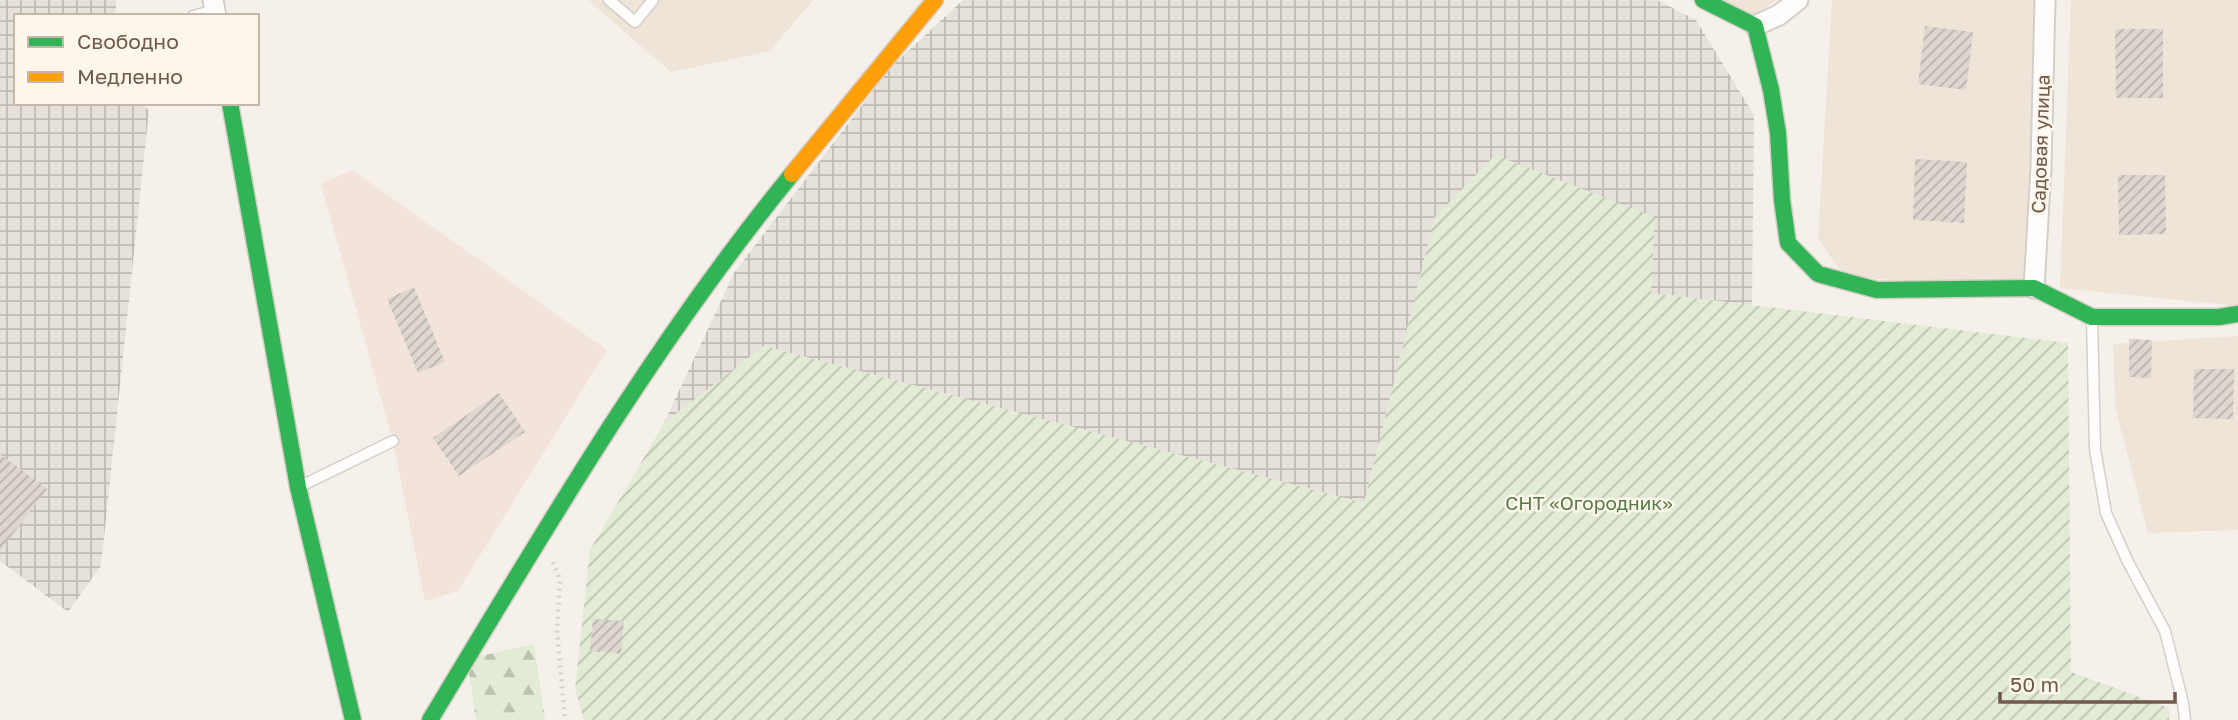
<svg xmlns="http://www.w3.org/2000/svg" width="2238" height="720" font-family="'Golos Text',sans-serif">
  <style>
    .residential { fill: #eee4d8 }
    .commercial { fill: #f2e3db }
    .industrial { fill: url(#industrial-grid) }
    .forest { fill: url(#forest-firs) }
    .garden { fill: url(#garden-furrows) }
    .building { fill: url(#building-hatch) }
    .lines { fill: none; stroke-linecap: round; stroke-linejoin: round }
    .lane-casing { stroke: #d4cec8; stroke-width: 13 }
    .street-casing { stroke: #d4cec8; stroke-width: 23 }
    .fast-casing { stroke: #d4cdc6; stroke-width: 19 }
    .slow-casing { stroke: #d4cdc6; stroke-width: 19 }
    .path { stroke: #d7d0cb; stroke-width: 4.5; stroke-dasharray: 2 5; stroke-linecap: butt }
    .lane { stroke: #fefdfc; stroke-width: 10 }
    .street { stroke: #fefdfc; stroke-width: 19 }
    .fast { stroke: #30b455; stroke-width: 16 }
    .slow { stroke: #ff9f0a; stroke-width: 16 }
    .labels { text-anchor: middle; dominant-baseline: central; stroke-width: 5; stroke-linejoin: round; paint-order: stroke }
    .street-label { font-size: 19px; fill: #705a4d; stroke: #fdf6ea }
    .park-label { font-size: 19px; fill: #567a49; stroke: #fdf6ea }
  </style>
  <defs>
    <pattern id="industrial-grid" width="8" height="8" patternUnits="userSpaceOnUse" patternTransform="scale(1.75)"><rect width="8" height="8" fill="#e7e1db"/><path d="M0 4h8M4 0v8" fill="none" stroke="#c0b9b4"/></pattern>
    <pattern id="forest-firs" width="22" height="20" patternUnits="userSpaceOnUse" patternTransform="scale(1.75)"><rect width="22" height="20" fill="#e2ebd6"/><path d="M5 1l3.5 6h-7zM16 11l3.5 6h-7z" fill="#bcc1b0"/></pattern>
    <pattern id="garden-furrows" width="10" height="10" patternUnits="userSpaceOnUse" patternTransform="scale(1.75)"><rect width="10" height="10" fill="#e2ebd6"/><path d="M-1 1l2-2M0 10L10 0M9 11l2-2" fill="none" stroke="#bcc1b0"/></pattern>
    <pattern id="building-hatch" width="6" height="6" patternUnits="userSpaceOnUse" patternTransform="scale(1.75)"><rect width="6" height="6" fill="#ded7d0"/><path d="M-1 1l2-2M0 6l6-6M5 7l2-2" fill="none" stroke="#b8b1ab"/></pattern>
  </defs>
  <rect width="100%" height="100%" fill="#f5f1ea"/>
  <path class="residential" d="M588 0H813L770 51 671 72Z
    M1723 0H1777L1752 17Z
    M1832 0H2039L2022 291 1844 276 1818 239Z
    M2071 0H2238V306L2060 288Z
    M2238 336V530L2148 533 2115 406 2113 344Z"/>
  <path class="commercial" d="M352 170 607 350 458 591 425 601 393 441 321 184Z"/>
  <path class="industrial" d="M0 0H116V8L113 16H16V103H140L149 110 101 566 68 612 0 561Z
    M963 0H1657L1696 20 1754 115 1752 305 1651 293 1435 217 1364 503 764 346 664 423 734 273 893 65Z"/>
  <path class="forest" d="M534 644 545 720H476L467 659Z"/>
  <path class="garden" d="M1495 155 1655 217 1651 293 2068 343 2071 672 2169 708V720H584L575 689 590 550 664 423 764 346 1364 503 1435 217Z"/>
  <path class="building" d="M1925 26 1973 32 1966 90 1918 84Z
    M2115 29H2163V98H2116Z
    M1915 159 1967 162 1964 223 1913 220Z
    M2118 175H2165L2166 234 2119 235Z
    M414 287 445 362 418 373 387 299Z
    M2129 339 2152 340 2151 378 2129 377Z
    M2194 369H2234L2233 419 2193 418Z
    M499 393 525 432 459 476 433 438Z
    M0 454 47 489 0 551Z
    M593 619 624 621 621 654 590 651Z"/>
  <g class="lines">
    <g class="lane-casing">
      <path id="lane" d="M609 0 635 22 653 0
        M193 16 215 10
        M2092 318 2095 449 2106 513 2128 562 2165 631 2183 703 2185 720
        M299 487 393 441"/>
    </g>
    <g class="street-casing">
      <path id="street" d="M213 0 216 16
        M1755 26 1779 15 1798 0
        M2034 288 2041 167 2045 0"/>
    </g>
    <g class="fast-casing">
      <path id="fast" d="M1703 0 1755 26 1771 90 1778 133 1782 200 1788 243 1818 274 1877 290 2034 288 2092 317H2219L2238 314
        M230 103 298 487 353 720
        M430 720C543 533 653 344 792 174"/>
    </g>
    <g class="slow-casing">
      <path id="slow" d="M792 174 935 0"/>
    </g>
    <path class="path" d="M553 562 560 580 557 631 565 720"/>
    <use href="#lane" class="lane"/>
    <use href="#street" class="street"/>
    <use href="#fast" class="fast"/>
    <use href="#slow" class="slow"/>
  </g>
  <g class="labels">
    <g class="street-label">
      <text transform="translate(2040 144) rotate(-88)">Садовая улица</text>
    </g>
    <g class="park-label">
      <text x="1589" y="502">СНТ «Огородник»</text>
    </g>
  </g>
  <rect x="14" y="14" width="245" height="91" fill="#fdf6ea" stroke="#c5b8ab" stroke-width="2"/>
  <rect x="28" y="37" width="35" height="10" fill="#30b455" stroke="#c5b8ab" stroke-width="2"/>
  <text x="77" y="49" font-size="21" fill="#705a4d">Свободно</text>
  <rect x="28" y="72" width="35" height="10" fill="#ff9f0a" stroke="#c5b8ab" stroke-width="2"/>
  <text x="77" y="84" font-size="21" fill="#705a4d">Медленно</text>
  <path d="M2000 692v10h175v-10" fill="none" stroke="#705a4d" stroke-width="3.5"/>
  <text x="2010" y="692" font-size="21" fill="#705a4d" stroke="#fdf6ea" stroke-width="5" paint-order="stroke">50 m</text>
</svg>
